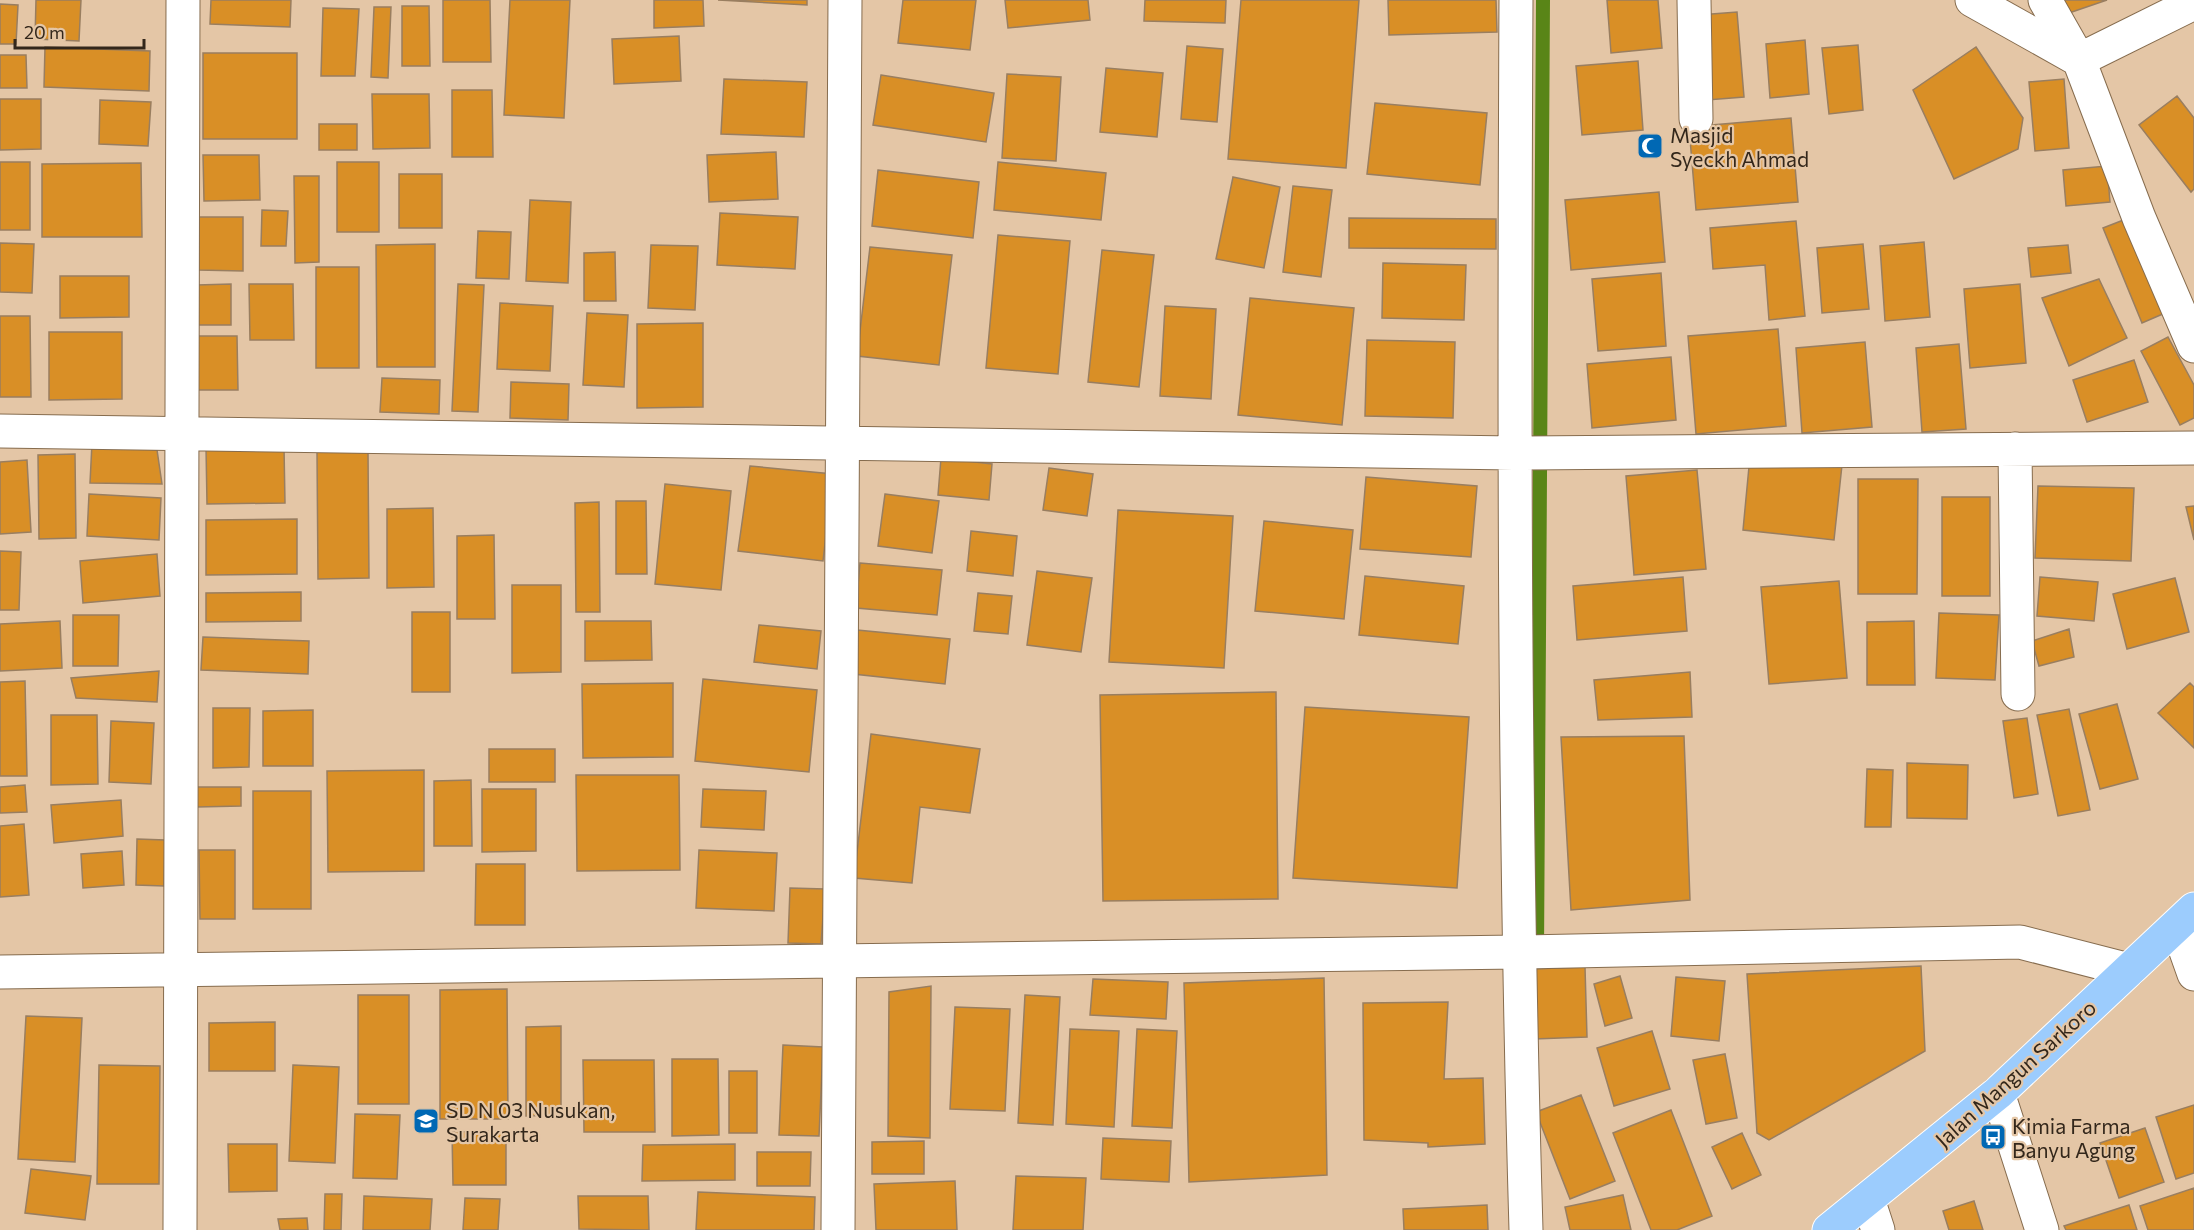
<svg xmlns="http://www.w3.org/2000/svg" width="2194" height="1230" font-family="Commissioner,sans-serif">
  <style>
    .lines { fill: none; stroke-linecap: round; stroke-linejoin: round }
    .stream { stroke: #598517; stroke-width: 14 }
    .building { fill: #d98f26; stroke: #997e60; stroke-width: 1.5 }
    .minor-casing { stroke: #866c4e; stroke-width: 35 }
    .highway-casing { stroke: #fff; stroke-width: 35 }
    .minor { stroke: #fff; stroke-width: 33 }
    .highway { stroke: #9cccfd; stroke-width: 33 }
    .labels { text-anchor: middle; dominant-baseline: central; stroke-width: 4.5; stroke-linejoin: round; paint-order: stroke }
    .poi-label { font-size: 21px; fill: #33271b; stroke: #e4c6a6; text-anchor: start }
    .street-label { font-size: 21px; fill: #33271b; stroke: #e4c6a6 }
  </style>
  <rect width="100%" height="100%" fill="#e4c6a6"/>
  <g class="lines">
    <path class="stream" d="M1537 952 1543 0"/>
  </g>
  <path class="building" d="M36 0H81L79 41 35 39Z
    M211 0H291L290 27 210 24Z
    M443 0H490L491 62H443Z
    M510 0H570L564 118 504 115Z
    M654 0H703L704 26 654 28Z
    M718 0H807V5Z
    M903 0H976L970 50 898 43Z
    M1005 0H1088L1090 20 1008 28Z
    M1145 0H1226L1225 23 1144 21Z
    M1241 0H1359L1346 168 1228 159Z
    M1388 0H1496L1497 32 1389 35Z
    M1607 0H1658L1662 48 1611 53Z
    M2061 0H2107L2066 14Z
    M0 4 18 5 16 44H0Z
    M402 6H429L430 66H402Z
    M374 7H391L388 78 371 77Z
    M323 8 359 9 355 76H321Z
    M1737 12 1744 97 1707 100 1699 15Z
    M679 36 681 81 614 84 612 39Z
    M1805 40 1809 94 1770 98 1766 44Z
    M1858 45 1863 110 1829 114 1822 48Z
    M1187 46 1223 49 1217 122 1181 119Z
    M45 47 150 51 149 91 44 87Z
    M1976 47 2023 118 2018 149 1954 179 1913 90Z
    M203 53H297V139H203Z
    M0 55H26L27 88H0Z
    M1638 61 1643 130 1582 135 1576 66Z
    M1106 68 1163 73 1157 137 1100 132Z
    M1007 74 1061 77 1056 161 1002 158Z
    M881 75 994 93 986 142 873 125Z
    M724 79 807 82 804 137 721 134Z
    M2064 79 2069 148 2035 151 2029 82Z
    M452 90H492L493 157H452Z
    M372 94H429L430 148 373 149Z
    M2177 96 2194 118V189L2191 192 2139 125Z
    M0 99H41V149L0 150Z
    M100 100 151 102 148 146 99 144Z
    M1375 103 1487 113 1480 185 1367 174Z
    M1791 118 1798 202 1696 210 1689 127Z
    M319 124H357V150H319Z
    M776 152 778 199 709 202 707 155Z
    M203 155H259L260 200 204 201Z
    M0 162H30V230H0Z
    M337 162H379V232H337Z
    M998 162 1106 173 1101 220 994 210Z
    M141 163 142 237H42V164Z
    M2107 166 2110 202 2066 206 2063 170Z
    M878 170 979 182 973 238 872 226Z
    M399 174H442V228H399Z
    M294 176H319V262L295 263Z
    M1233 177 1280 187 1264 268 1216 259Z
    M1293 186 1332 190 1321 277 1283 272Z
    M1659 192 1665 262 1571 270 1565 200Z
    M530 200 571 202 568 283 526 281Z
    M262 210 288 211 286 246H261Z
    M720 213 798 217 795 269 717 265Z
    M198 217H243V271L198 270Z
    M1349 218 1496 219V249L1349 248Z
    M2126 219 2165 313 2142 323 2103 228Z
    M1796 221 1805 316 1769 320 1765 265 1713 269 1710 228Z
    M478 231 511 232 509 279 476 278Z
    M998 235 1070 241 1058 374 986 368Z
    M1924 242 1930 317 1885 321 1880 246Z
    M0 243 34 244 32 293 0 292Z
    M435 244V367H377L376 245Z
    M1863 244 1869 309 1822 313 1817 248Z
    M651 245 698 246 695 310 648 308Z
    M2068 245 2071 273 2031 277 2028 248Z
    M870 247 952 255 939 365 857 356Z
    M1102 250 1154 255 1139 387 1088 382Z
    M615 252 616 301H584V253Z
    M1383 263 1466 265 1464 320 1382 318Z
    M316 267H359V368H316Z
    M1661 273 1666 346 1598 351 1592 279Z
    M60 276H129V317L60 318Z
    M2099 279 2127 338 2069 366 2042 298Z
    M231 284V325H197V285Z
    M249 284H293L294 340H250Z
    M458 284 484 285 478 412 452 411Z
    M2020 284 2026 363 1970 368 1964 289Z
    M1250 298 1354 308 1342 425 1238 415Z
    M500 303 553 306 550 371 497 369Z
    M1165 306 1216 309 1211 399 1160 396Z
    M587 313 628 315 624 387 583 385Z
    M0 316H30L31 397H0Z
    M703 323V407L637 408V324Z
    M1778 329 1786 426 1696 434 1688 336Z
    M49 332H122V399L49 400Z
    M195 336H237L238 390H196Z
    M2168 337 2194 385V418L2180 425 2141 351Z
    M1367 340 1455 342 1453 418 1365 416Z
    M1865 342 1872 427 1802 433 1796 348Z
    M1959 344 1966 429 1922 432 1916 348Z
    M1671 357 1676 420 1592 428 1587 364Z
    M2134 360 2148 402 2087 422 2073 380Z
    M382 378 440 380 439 414 380 412Z
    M511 382 569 384 568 420 510 418Z
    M92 443 157 450 162 484 90 483Z
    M206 447H284L285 503 207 504Z
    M317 452H368L369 578 318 579Z
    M75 454 76 538 39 539 38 455Z
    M1750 456 1842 465 1834 540 1743 530Z
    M941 458 992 464 989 500 938 495Z
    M27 460 31 532 0 534V462Z
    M750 466 833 474 823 561 738 551Z
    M1049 468 1093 474 1087 516 1043 510Z
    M1697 470 1706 569 1634 575 1626 476Z
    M1366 477 1477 486 1471 557 1360 549Z
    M1858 479H1918L1917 594H1858Z
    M665 484 731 491 721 590 655 584Z
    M2038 486 2134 488 2131 561 2035 558Z
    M89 494 161 498 159 540 87 536Z
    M885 494 939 501 932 553 878 546Z
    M1942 497H1990V596H1942Z
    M616 501H646L647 574H616Z
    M599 502 600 612H576L575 503Z
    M2194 506V540L2186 507Z
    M433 508 434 587 387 588V509Z
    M1118 510 1233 516 1224 668 1109 662Z
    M297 519V574L206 575V520Z
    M1264 521 1353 530 1344 619 1255 611Z
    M971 531 1017 536 1013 576 967 571Z
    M494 535 495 619H457V536Z
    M0 551 21 552 19 610H0Z
    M157 554 160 596 83 603 80 561Z
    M860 563 942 570 937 615 856 608Z
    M1037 571 1092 578 1081 652 1027 645Z
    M1365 576 1464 586 1458 644 1359 635Z
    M1683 577 1687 631 1577 640 1573 586Z
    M2040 577 2098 582 2094 621 2037 616Z
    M2175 578 2189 632 2127 649 2113 594Z
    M1839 581 1847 678 1769 684 1761 587Z
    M512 585H561V672L512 673Z
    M301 592V621L206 622V593Z
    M978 593 1012 596 1008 634 974 631Z
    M412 612H450V692H412Z
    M1939 613 1999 615 1995 680 1936 678Z
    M73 615H119L118 666H73Z
    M60 621 62 668 0 671V624Z
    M585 621H651L652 660 585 661Z
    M1914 621 1915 685H1867V622Z
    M759 625 821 631 817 669 754 662Z
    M2069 629 2074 657 2039 666 2032 641Z
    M857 630 950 639 945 684 853 674Z
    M203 637 309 641 308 674 201 670Z
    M159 671 157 702 76 698 71 678Z
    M1690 672 1692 717 1598 720 1594 680Z
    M703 679 817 690 809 772 695 761Z
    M25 681 27 776H0V682Z
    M673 683V757L583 758 582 684Z
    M2190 683 2194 687V748L2158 713Z
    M1276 692 1278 899 1103 901 1100 695Z
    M2117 704 2138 779 2100 789 2079 714Z
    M1305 707 1469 717 1457 888 1293 878Z
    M213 708H250L249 767 213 768Z
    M2069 709 2090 810 2058 816 2037 715Z
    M313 710V766H263V711Z
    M51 715H97L98 784 51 785Z
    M2027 718 2038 794 2014 798 2003 721Z
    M111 721 154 723 151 784 109 782Z
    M871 734 980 749 970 813 920 807 912 883 854 878Z
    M1684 736 1690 900 1571 910 1561 737Z
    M489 749H555V782H489Z
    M1907 763 1968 765 1967 819 1907 818Z
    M1867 769 1893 770 1891 827H1865Z
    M424 770V871L328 872 327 771Z
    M576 775H679L680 870 577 871Z
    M471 780 472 846H434V781Z
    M25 785 27 812 0 813V787Z
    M197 787H241V806L197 807Z
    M482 789H536V851L482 852Z
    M703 789 766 791 764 830 701 827Z
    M253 791H311V909H253Z
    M121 800 123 836 54 843 51 805Z
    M24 824 29 895 0 897V826Z
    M137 839 165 840 164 886 136 885Z
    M199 850H235V919H200Z
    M699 850 777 853 774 911 696 908Z
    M122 851 124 885 83 888 81 854Z
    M476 864H525V925H475Z
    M790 888 825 889 821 944 788 943Z
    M1921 966 1925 1051 1769 1140 1757 1133 1747 974Z
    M1585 967 1587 1037 1534 1039 1532 969Z
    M1620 976 1632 1018 1605 1026 1594 984Z
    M1676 977 1725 981 1719 1041 1671 1036Z
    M1324 978 1327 1175 1189 1182 1184 983Z
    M1093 979 1168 982 1166 1019 1090 1015Z
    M931 986 930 1138 888 1136 889 992Z
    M507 989 508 1119H440V990Z
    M358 995H409V1104H358Z
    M1025 995 1060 997 1053 1125 1018 1123Z
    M1448 1002 1444 1079 1483 1078 1485 1144 1428 1147V1143L1364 1140 1363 1003Z
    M955 1007 1010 1009 1005 1111 950 1109Z
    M26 1016 82 1018 75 1162 18 1159Z
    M275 1022V1071H209V1023Z
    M561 1026V1115L526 1116V1027Z
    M1070 1029 1119 1031 1114 1127 1066 1124Z
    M1137 1029 1177 1031 1172 1128 1132 1126Z
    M1652 1031 1670 1089 1614 1106 1597 1048Z
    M783 1045 823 1047 819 1136 779 1135Z
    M1725 1054 1737 1118 1706 1124 1693 1060Z
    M672 1059H718L719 1135 672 1136Z
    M583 1060H654L655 1132H584Z
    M99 1065 160 1066 159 1184H97Z
    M293 1065 339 1067 335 1163 289 1161Z
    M729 1071H757V1133H729Z
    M1581 1095 1615 1181 1570 1199 1536 1112Z
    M2194 1105V1173L2176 1179 2156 1117Z
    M1671 1110 1712 1216 1677 1230H1651L1613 1133Z
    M355 1114 400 1115 397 1179 353 1178Z
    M2145 1128 2164 1182 2119 1198 2100 1143Z
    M506 1131V1185H453L452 1132Z
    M1742 1133 1761 1175 1732 1189 1712 1147Z
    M1103 1138 1171 1141 1169 1182 1101 1179Z
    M924 1141V1174H872V1142Z
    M228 1144H277V1191L229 1192Z
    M735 1144V1180L642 1181 643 1145Z
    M757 1152H811L810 1186H757Z
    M31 1169 91 1176 85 1220 25 1213Z
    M1016 1176 1086 1178 1083 1230H1013Z
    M955 1181 957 1230H876L874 1184Z
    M2194 1188V1230H2148L2140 1206Z
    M698 1192 815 1197 814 1230H696Z
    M325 1194H342L341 1230H324Z
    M1623 1195 1631 1230H1570L1565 1207Z
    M364 1196 432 1199 430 1230H363Z
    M578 1196H648L649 1230 579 1229Z
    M465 1198 500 1199 498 1230H463Z
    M1974 1201 1983 1230H1949L1943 1211Z
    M1487 1205 1488 1230H1404L1403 1209Z
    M2129 1205 2137 1230H2066L2064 1226Z
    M307 1218 308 1230H280L278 1219Z"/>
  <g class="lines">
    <g class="minor-casing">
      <path id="minor" d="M1516 0C1514 410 1514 820 1526 1230
        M1694 0 1696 119
        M1972 0 2079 60
        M2045 0 2079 60 2139 218 2194 346
        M2079 60 2194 3
        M0 431 1514 453 2194 448
        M2015 449 2018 694
        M2177 926 2194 974
        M0 972 1518 952 2020 942 2129 970
        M1998 1093 2042 1230
        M1868 1199 1878 1230
        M180 1230 183 0
        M838 1230 845 0"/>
    </g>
    <g class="highway-casing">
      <path id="highway" d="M1829 1230 1998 1093 2194 909"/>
    </g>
    <use href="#minor" class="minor"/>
    <use href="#highway" class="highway"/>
  </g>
  <defs>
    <g id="mosque-square" transform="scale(1.35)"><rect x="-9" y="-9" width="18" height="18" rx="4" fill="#0068b4" stroke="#e4c6a6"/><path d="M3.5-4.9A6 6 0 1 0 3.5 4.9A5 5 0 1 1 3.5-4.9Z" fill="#fff"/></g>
    <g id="school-square" transform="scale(1.35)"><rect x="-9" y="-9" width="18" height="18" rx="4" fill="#0068b4" stroke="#e4c6a6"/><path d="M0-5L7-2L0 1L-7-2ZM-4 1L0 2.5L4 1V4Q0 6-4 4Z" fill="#fff"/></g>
    <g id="bus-square" transform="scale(1.35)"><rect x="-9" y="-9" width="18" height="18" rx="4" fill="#0068b4" stroke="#e4c6a6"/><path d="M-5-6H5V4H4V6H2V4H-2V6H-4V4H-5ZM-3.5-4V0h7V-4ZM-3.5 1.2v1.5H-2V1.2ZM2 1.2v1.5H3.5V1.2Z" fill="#fff"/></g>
  </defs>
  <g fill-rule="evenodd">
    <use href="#mosque-square" x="1650" y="146"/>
    <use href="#school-square" x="426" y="1121"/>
    <use href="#bus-square" x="1993" y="1137"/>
  </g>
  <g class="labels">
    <g class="poi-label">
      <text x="1670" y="134">Masjid<tspan x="1670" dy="24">Syeckh Ahmad</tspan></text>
      <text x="446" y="1109">SD N 03 Nusukan,<tspan x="446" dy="24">Surakarta</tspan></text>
      <text x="2012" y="1125">Kimia Farma<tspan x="2012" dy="24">Banyu Agung</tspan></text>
    </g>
    <g class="street-label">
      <text transform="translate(2015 1073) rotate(-42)">Jalan Mangun Sarkoro</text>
    </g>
  </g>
  <path d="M15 39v9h129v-9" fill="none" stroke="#33271b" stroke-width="3"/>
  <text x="24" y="39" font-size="18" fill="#33271b" stroke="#e4c6a6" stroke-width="4.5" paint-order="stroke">20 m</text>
</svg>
